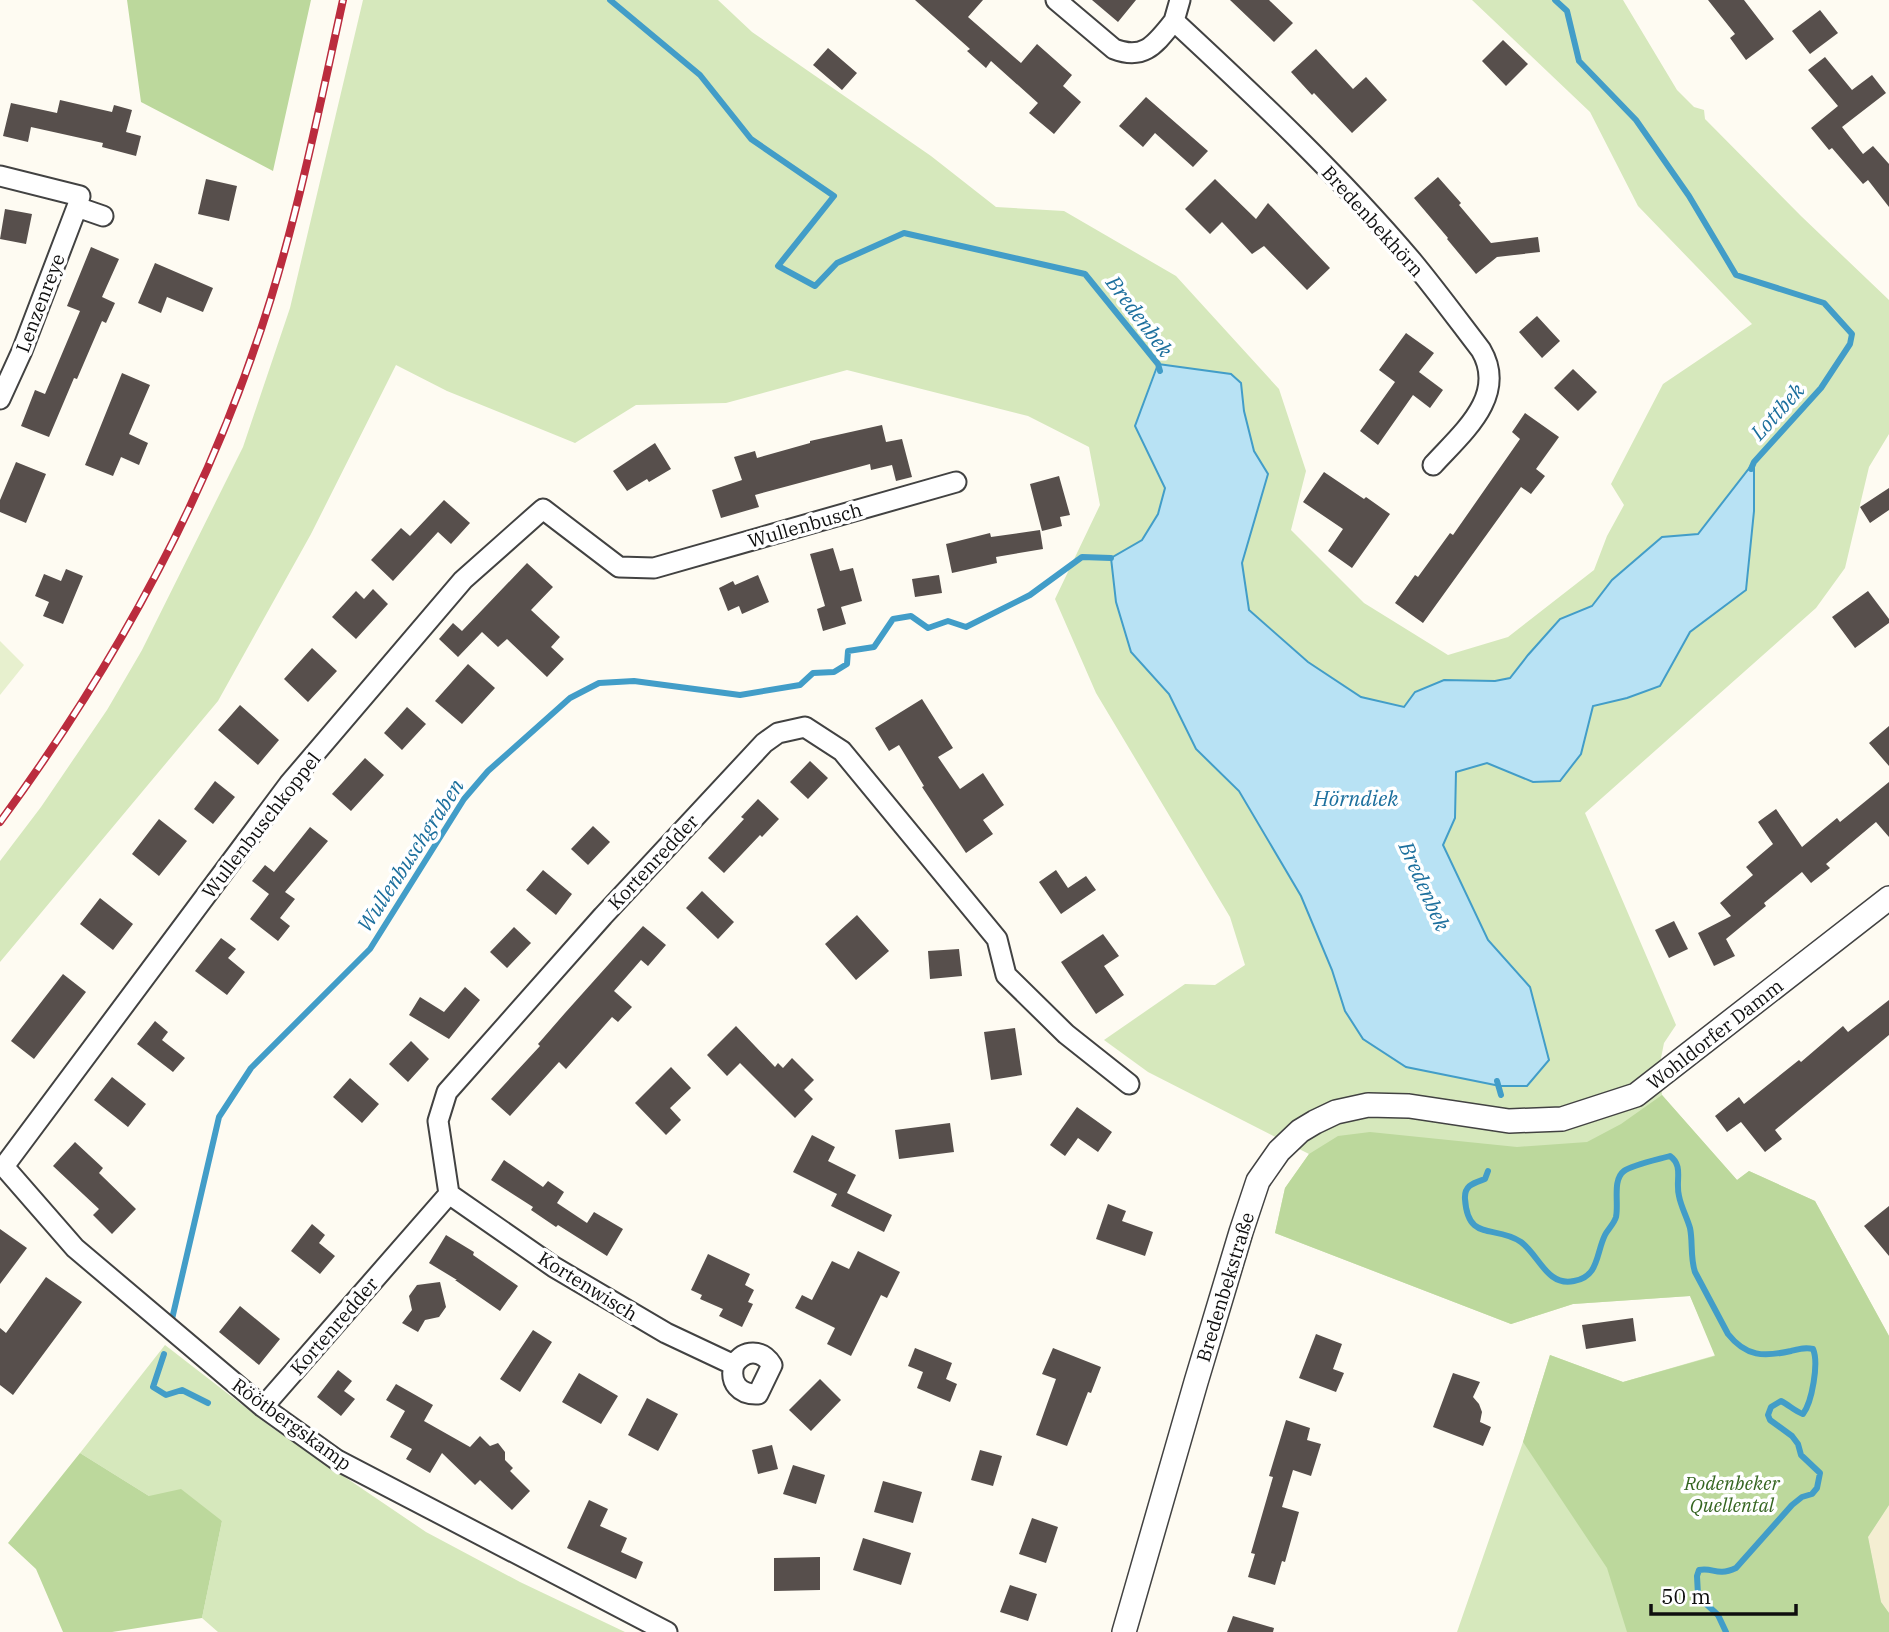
<svg xmlns="http://www.w3.org/2000/svg" width="1889" height="1632" font-family="'IBM Plex Serif',serif">
  <style>
    .farmland { fill: #f4eed2 }
    .green { fill: #d6e8bc; fill-rule: evenodd }
    .forest { fill: #bcd89c }
    .pitch { fill: #e7f0ce }
    .water { fill: #b8e2f4; stroke: #429dc8; stroke-width: 2 }
    .lines { fill: none; stroke-linecap: round; stroke-linejoin: round }
    .stream { stroke: #429dc8; stroke-width: 6 }
    .building { fill: #574f4c }
    .minor-casing { stroke: #424242; stroke-width: 23 }
    .tertiary-casing { stroke: #424242; stroke-width: 26 }
    .minor { stroke: #fff; stroke-width: 19 }
    .tertiary { stroke: #fff; stroke-width: 23 }
    .rail-casing { stroke: #bb2c3e; stroke-width: 8 }
    .rail { stroke: #fff; stroke-width: 5; stroke-dasharray: 16; stroke-linecap: butt }
    .labels { text-anchor: middle; dominant-baseline: central; stroke-width: 7; stroke-linejoin: round; paint-order: stroke }
    .street-label { font-size: 19px; fill: #0f0f0f; stroke: #fff }
    .park-label { font-size: 19px; font-style: italic; fill: #356521; stroke: #fff }
    .water-label { font-size: 21px; font-style: italic; fill: #1c6f9d; stroke: #fff }
  </style>
  <rect width="100%" height="100%" fill="#fefbf2"/>
  <path class="farmland" d="M1889 1505V1613L1881 1602 1868 1537Z"/>
  <path class="green" d="M363 0H718L752 32 931 156 996 207 1064 211 1176 276 1279 389 1306 471 1291 530 1364 603 1448 655 1508 637 1594 570 1607 536 1624 505 1611 484 1663 384 1752 324 1638 206 1590 112 1472 0H1623L1677 90 1694 107 1704 110 1705 119 1801 216 1889 300V434L1869 467 1845 568 1816 608 1585 813 1676 1025 1664 1043 1659 1068 1662 1095 1737 1180 1749 1171 1815 1201 1889 1336V1505L1868 1537 1881 1602 1889 1613V1632H1457L1523 1442 1550 1355 1623 1382 1716 1355 1690 1296 1573 1304 1511 1324 1275 1233 1285 1188 1309 1154 1148 1072 1104 1040 1185 984 1215 985 1245 965 1230 917 1096 693 1055 599 1100 505 1089 447 1028 416 847 370 726 403 636 405 575 443 447 391 396 365 311 534 218 701 0 962V861L41 807 107 710 142 650 243 447 290 308ZM1157 364 1231 374 1241 383 1244 411 1254 451 1268 474 1242 563 1249 610 1308 662 1361 697 1404 707 1510 678 1528 655 1560 619 1592 606 1612 580 1662 537 1697 534 1754 463 1746 590 1690 632 1660 686 1627 698 1593 705 1581 754 1533 782 1487 763 1456 772 1455 818 1443 845 1488 940 1530 987 1527 1086H1500L1406 1067 1363 1039 1345 1011 1332 970 1301 896 1239 791 1196 749 1169 694 1131 652 1111 559 1142 540 1158 514 1165 488 1135 426Z
    M165 1345 271 1427 426 1532 520 1582 625 1632H218L202 1618 222 1521 149 1496 80 1453Z"/>
  <path class="forest" d="M127 0H311L273 171 141 102Z
    M1662 1095 1737 1180 1749 1171 1815 1201 1889 1336V1505L1868 1537 1881 1602 1889 1613V1632H1627L1607 1568 1523 1442 1550 1355 1623 1382 1715 1356 1690 1296 1573 1304 1511 1324 1275 1233 1285 1188 1309 1154 1338 1136 1370 1132 1517 1147 1587 1142 1621 1124Z
    M80 1453 149 1496 181 1489 222 1521 202 1618 112 1632H63L36 1569 8 1543Z"/>
  <path class="pitch" d="M0 641 24 665 0 695Z"/>
  <path class="water" d="M1158 364 1231 374 1241 383 1244 411 1254 451 1268 474 1242 563 1249 610 1308 662 1361 697 1404 707 1415 692 1444 680 1495 681 1510 678 1528 655 1560 619 1592 606 1612 580 1662 537 1698 534 1754 462V511L1746 590 1690 632 1660 686 1627 698 1593 706 1581 754 1560 781 1533 782 1487 763 1456 772 1455 818 1443 845 1488 940 1530 987 1549 1060 1527 1086H1500L1406 1067 1363 1039 1345 1011 1332 970 1301 896 1239 791 1196 749 1169 694 1131 652 1116 602 1111 558 1142 540 1158 514 1165 488 1135 426Z"/>
  <g class="lines">
    <path class="stream" d="M610 0 700 75 751 139 834 196 778 266 815 286 837 263 904 233 1085 274 1158 364 1160 371
      M1555 0 1567 11 1579 61 1636 120 1689 196 1736 275 1824 303 1852 334 1850 344 1821 388 1754 462 1751 469
      M1497 1081 1501 1095
      M1488 1171 1485 1179C1474 1183 1464 1185 1465 1199 1468 1243 1495 1224 1521 1242 1539 1255 1547 1287 1574 1281 1599 1277 1596 1253 1605 1235 1608 1229 1614 1224 1616 1217 1619 1203 1612 1180 1624 1171 1632 1165 1660 1159 1670 1156 1684 1166 1675 1181 1679 1196 1681 1207 1687 1217 1690 1228 1693 1242 1690 1257 1695 1272L1728 1334C1746 1357 1764 1357 1791 1351 1799 1349 1805 1347 1813 1349 1819 1363 1812 1402 1803 1414 1796 1412 1789 1405 1781 1401L1771 1407 1768 1415 1770 1420 1792 1436 1798 1444 1801 1455 1820 1473 1817 1488 1812 1494 1802 1497 1792 1505 1736 1568C1716 1577 1714 1567 1699 1570L1697 1576 1698 1595 1704 1602 1718 1615 1726 1632
      M172 1319 219 1117 251 1068 370 949 464 799 488 771 570 698 599 683 634 681 740 695 800 685 813 673 834 672 847 664 848 651 874 647 893 619 911 616 928 628 948 621 966 627 1030 595 1082 557 1111 558
      M164 1354 153 1387 166 1395 182 1390 208 1403"/>
  </g>
  <path class="building" d="M915 0H983L968 17 1021 63 1037 44 1072 75 1063 86 1081 102 1054 134 1029 113 1038 103 991 61 986 68 967 51 970 49Z
    M1092 0H1136L1118 22Z
    M1230 0H1269L1293 23 1274 42Z
    M1708 0H1744L1774 39 1746 60 1730 38 1735 34Z
    M1820 10 1838 33 1810 54 1792 31Z
    M1503 40 1528 64 1506 86 1482 61Z
    M828 48 857 73 842 90 813 65Z
    M1316 49 1353 89 1366 77 1387 100 1352 133 1314 93 1312 95 1291 72Z
    M1825 57 1852 90 1872 75 1886 93 1842 127 1863 154 1873 146 1889 164V207L1868 180 1863 184 1832 148 1829 150 1811 128 1838 106 1808 70Z
    M1146 97 1208 151 1193 167 1155 133 1143 147 1119 126Z
    M60 100 112 112 114 105 132 110 126 132 141 136 136 156 102 147 103 143 31 127 28 142 3 136 11 103 57 113Z
    M1438 177 1461 203 1459 205 1491 243 1538 237 1540 252 1497 257 1476 274 1447 239 1448 238 1414 198Z
    M206 179 237 186 229 221 198 214Z
    M1215 179 1256 219 1268 203 1330 268 1307 290 1264 246 1252 254 1222 222 1210 234 1185 209Z
    M5 209 32 214 26 244 0 239Z
    M91 247 119 259 102 297 115 303 106 323 102 321 77 379 74 378 49 437 21 426 35 390 45 394 80 311 67 306Z
    M155 263 213 288 203 312 167 297 161 313 138 303Z
    M1537 316 1560 341 1542 358 1519 332Z
    M1406 333 1434 353 1419 372 1443 390 1430 408 1413 395 1378 445 1360 431 1395 382 1379 370Z
    M1573 369 1597 392 1578 411 1554 388Z
    M122 373 150 385 129 434 148 443 139 465 121 457 113 476 85 465Z
    M1525 413 1559 437 1536 469 1545 476 1531 494 1521 487 1423 623 1395 603 1415 575 1418 577 1450 533 1453 535 1520 439 1512 432Z
    M882 425 886 442 902 439 912 477 896 481 892 465 871 470 870 464 755 495 759 507 721 518 712 490 742 480 734 457 755 451 757 458 810 443V441Z
    M655 443 671 469 649 482 647 479 627 491 613 471Z
    M16 462 46 474 26 523 0 512V500Z
    M1324 472 1364 499 1366 497 1390 514 1352 568 1328 551 1343 529 1303 502Z
    M1059 476 1070 515 1060 517 1062 526 1042 531 1030 484Z
    M1889 488V510L1870 523 1860 507Z
    M444 500 470 523 451 544 438 532 393 581 371 560 401 528 410 536Z
    M1040 530 1043 549 996 557 997 563 952 573 946 544 990 533 991 537Z
    M833 548 840 571 853 568 862 601 841 607 846 624 823 631 817 609 825 606 810 554Z
    M527 563 553 587 531 610 560 637 551 647 564 659 547 677 507 639 498 647 482 632 458 657 439 639 453 623 462 631Z
    M66 569 83 576 63 624 43 616 49 602 35 596 44 574 61 581Z
    M758 575 769 602 742 614 739 606 728 611 719 588 733 581 735 585Z
    M939 575 942 593 915 597 912 579Z
    M373 589 388 604 356 639 332 617 356 591 364 599Z
    M1868 591 1889 619V623L1855 648 1832 617Z
    M312 648 337 671 308 702 284 679Z
    M468 664 495 688 462 724 435 701Z
    M922 699 953 748 938 757 960 789 983 773 1004 805 983 820 993 834 966 853 922 787 924 786 899 745 889 751 875 728Z
    M240 705 279 740 258 765 218 730Z
    M407 707 426 724 402 750 384 733Z
    M1889 726V766L1869 743Z
    M365 758 384 775 351 811 332 794Z
    M810 761 828 778 808 799 790 782Z
    M215 781 235 797 213 824 194 809Z
    M1889 782V837L1876 822 1826 864 1830 868 1811 883 1802 872 1764 903 1766 906 1726 939 1735 956 1714 966 1698 933 1731 916 1720 903 1753 875 1746 867 1773 844 1758 822 1776 809 1802 847 1837 818 1840 822Z
    M758 799 779 819 762 837 760 835 724 873 708 858 744 819 741 817Z
    M159 819 187 841 159 876 132 854Z
    M593 826 610 842 588 865 571 849Z
    M310 827 328 841 285 892 295 899 280 918 290 926 278 941 250 919 269 894 252 881 265 865 274 872Z
    M543 870 572 894 556 915 526 890Z
    M1056 870 1068 888 1086 876 1096 890 1061 914 1039 882Z
    M702 891 734 922 718 939 686 908Z
    M100 898 133 924 113 950 80 924Z
    M857 915 889 951 856 980 825 944Z
    M1674 921 1688 949 1669 958 1655 930Z
    M643 926 666 945 648 966 641 960 614 991 632 1007 618 1022 612 1017 566 1069 559 1062 510 1116 491 1099 540 1046 538 1044 565 1013Z
    M514 927 531 943 507 968 490 952Z
    M1103 934 1119 956 1104 966 1124 995 1096 1014 1061 962Z
    M221 938 236 949 228 958 245 972 227 995 195 971Z
    M959 949 962 976 930 979 928 951Z
    M63 974 86 992 34 1059 11 1041Z
    M465 987 480 1000 449 1039 409 1015 420 997 444 1012Z
    M1889 1000V1035L1775 1130 1782 1139 1765 1152 1741 1122 1727 1132 1715 1116 1739 1097 1744 1104 1799 1060 1801 1062 1843 1026 1848 1032Z
    M155 1021 168 1032 162 1040 185 1058 173 1072 137 1044Z
    M736 1026 775 1067 778 1063 783 1068 792 1058 814 1080 804 1090 813 1099 795 1118 740 1063 727 1076 707 1055Z
    M1015 1028 1022 1075 991 1080 984 1032Z
    M411 1041 429 1059 408 1082 389 1064Z
    M671 1067 691 1088 670 1108 681 1120 666 1135 635 1103Z
    M112 1077 146 1104 128 1127 94 1100Z
    M350 1078 379 1104 362 1123 333 1097Z
    M1077 1107 1112 1132 1098 1152 1078 1138 1065 1156 1050 1145Z
    M950 1123 954 1152 899 1159 895 1130Z
    M812 1135 835 1147 828 1161 856 1175 847 1193 892 1215 884 1232 831 1206 837 1194 793 1172Z
    M75 1142 103 1168 99 1173 136 1209 112 1234 93 1215 99 1209 53 1166Z
    M504 1160 543 1187 548 1181 564 1192 557 1203 587 1223 594 1212 623 1229 607 1256 558 1225 556 1227 531 1210 533 1207 491 1180Z
    M1108 1204 1126 1211 1122 1221 1153 1232 1145 1256 1096 1239Z
    M1889 1206V1256L1864 1226Z
    M312 1224 325 1235 319 1243 335 1256 320 1274 291 1251Z
    M0 1229 27 1248 0 1284Z
    M446 1235 474 1252 473 1255 518 1286 500 1311 455 1280H457L429 1263Z
    M858 1251 900 1272 887 1298 881 1295 851 1356 827 1344 835 1328 795 1308 802 1295 812 1300 832 1261 849 1269Z
    M708 1254 750 1274 745 1285 754 1290 748 1302 753 1304 742 1327 719 1316 723 1309 700 1299 702 1295 691 1290Z
    M46 1277 82 1302 13 1395 0 1385V1328L6 1333Z
    M440 1282 446 1307 439 1317 425 1320 418 1332 402 1323 412 1310 409 1296 417 1285Z
    M240 1306 280 1339 259 1365 219 1332Z
    M1633 1318 1636 1341 1586 1349 1582 1325Z
    M533 1330 552 1342 520 1392 500 1379Z
    M1316 1334 1342 1344 1333 1369 1344 1373 1336 1392 1299 1378Z
    M915 1348 952 1363 946 1379 957 1384 950 1402 917 1388 923 1372 908 1366Z
    M1053 1348 1101 1367 1091 1393 1088 1392 1067 1446 1036 1435 1056 1379 1042 1374Z
    M338 1370 352 1381 344 1391 355 1399 341 1416 317 1397Z
    M579 1373 618 1396 601 1424 562 1402Z
    M1453 1373 1480 1382 1473 1397 1479 1404 1482 1412 1480 1422 1491 1427 1483 1446 1433 1427Z
    M820 1379 841 1400 811 1431 789 1410Z
    M396 1384 433 1405 424 1421 470 1447 480 1436 490 1446 498 1443 505 1452V1460L513 1468 510 1471 530 1491 512 1510 480 1480 475 1485 442 1453 430 1473 406 1459 412 1449 390 1437 405 1411 386 1400Z
    M647 1398 678 1414 658 1451 628 1435Z
    M1286 1420 1310 1428 1307 1440 1321 1444 1311 1476 1293 1470 1282 1507 1299 1512 1285 1562 1282 1561 1275 1585 1248 1577 1255 1554 1251 1553 1273 1477 1269 1476Z
    M772 1445 778 1469 758 1474 752 1450Z
    M980 1450 1002 1456 993 1486 971 1480Z
    M793 1465 825 1475 816 1504 783 1494Z
    M883 1481 922 1492 913 1523 874 1512Z
    M589 1500 608 1509 600 1526 627 1538 621 1552 643 1562 636 1579 567 1548Z
    M1032 1518 1058 1527 1046 1563 1019 1554Z
    M863 1538 911 1553 901 1585 853 1570Z
    M820 1557V1590L774 1591V1558Z
    M1010 1585 1037 1594 1028 1621 1000 1612Z
    M1233 1616 1274 1628 1273 1632H1227Z"/>
  <g class="lines">
    <g class="minor-casing">
      <path id="minor" d="M1056 0 1114 49C1145 61 1156 43 1174 21
        M1180 0 1174 21C1256 97 1339 175 1412 261 1436 290 1458 320 1481 350 1508 396 1462 433 1433 465
        M0 176 80 196 77 207 103 216
        M0 399 22 351 77 207
        M449 1194 554 1267 666 1333 734 1365C729 1383 740 1395 758 1394L772 1365C762 1349 744 1349 734 1365
        M263 1407 449 1194 438 1121 447 1092 603 916 764 743 778 733 805 727 842 751 997 939 1006 975 1066 1034 1129 1084
        M667 1632 337 1460 263 1407 75 1248 7 1170 5 1165 289 784 463 580 543 509 619 567 654 568 956 482"/>
    </g>
    <g class="tertiary-casing">
      <path id="tertiary" d="M1124 1632 1196 1382 1241 1232 1258 1181 1279 1151 1300 1131 1315 1122 1336 1112 1368 1105 1409 1106 1509 1121 1562 1119 1636 1095 1889 898"/>
    </g>
    <use href="#minor" class="minor"/>
    <use href="#tertiary" class="tertiary"/>
    <g class="rail-casing">
      <path id="rail" d="M0 822C117 663 213 487 271 298 301 200 321 100 343 0"/>
    </g>
    <use href="#rail" class="rail"/>
  </g>
  <g class="labels">
    <g class="street-label">
      <text transform="translate(1373 221) rotate(48)">Bredenbekhörn</text>
      <text transform="translate(40 303) rotate(-69)">Lenzenreye</text>
      <text transform="translate(805 525) rotate(-16)">Wullenbusch</text>
      <text transform="translate(261 825) rotate(-52)">Wullenbuschkoppel</text>
      <text transform="translate(653 862) rotate(-47)">Kortenredder</text>
      <text transform="translate(1715 1034) rotate(-38)">Wohldorfer Damm</text>
      <text transform="translate(588 1286) rotate(32)">Kortenwisch</text>
      <text transform="translate(1225 1287) rotate(-73)">Bredenbekstraße</text>
      <text transform="translate(334 1326) rotate(-49)">Kortenredder</text>
      <text transform="translate(292 1424) rotate(36)">Röötbergskamp</text>
    </g>
    <g class="park-label">
      <text x="1732" y="1483">Rodenbeker<tspan x="1732" dy="22">Quellental</tspan></text>
    </g>
    <g class="water-label">
      <text transform="translate(1140 316) rotate(53)">Bredenbek</text>
      <text transform="translate(1777 411) rotate(-48)">Lottbek</text>
      <text x="1356" y="798">Hörndiek</text>
      <text transform="translate(410 855) rotate(-57)">Wullenbuschgraben</text>
      <text transform="translate(1425 886) rotate(66)">Bredenbek</text>
    </g>
  </g>
  <path d="M1651 1604v10h145v-10" fill="none" stroke="#0f0f0f" stroke-width="3.5"/>
  <text x="1661" y="1604" font-size="21" fill="#0f0f0f" stroke="#ffffff" stroke-width="5" paint-order="stroke">50 m</text>
</svg>
